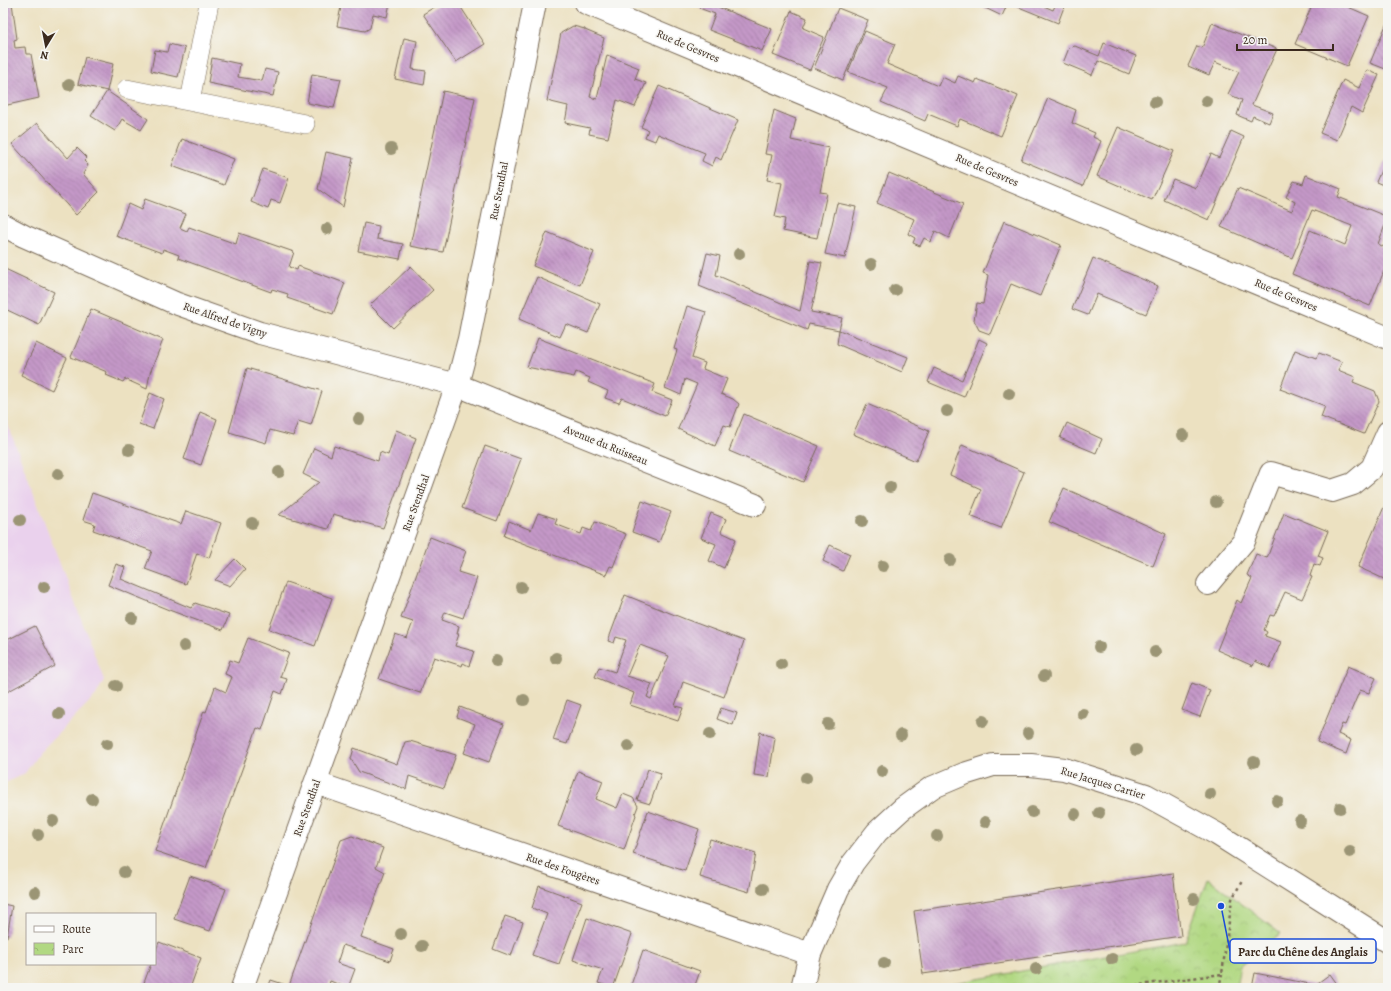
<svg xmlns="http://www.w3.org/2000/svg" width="1391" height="991" font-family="Alegreya,serif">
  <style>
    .built { fill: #ead1ed }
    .park { fill: url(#park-crowns); stroke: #768150 }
    .building { fill: url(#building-back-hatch); fill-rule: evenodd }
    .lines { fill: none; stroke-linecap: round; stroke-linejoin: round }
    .lane-casing { stroke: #796a57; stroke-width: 20 }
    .street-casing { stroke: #796a57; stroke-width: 24 }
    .path { stroke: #796a57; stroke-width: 2.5; stroke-dasharray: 3 3; stroke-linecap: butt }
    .lane { stroke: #fff; stroke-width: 19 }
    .street { stroke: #fff; stroke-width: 22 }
    .tree { fill: #9b9575 }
    .labels { text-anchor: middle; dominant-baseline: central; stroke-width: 3; stroke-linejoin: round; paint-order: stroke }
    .street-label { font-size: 11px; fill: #3b2a1e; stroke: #f6f6f2 }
    .leader { fill: none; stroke: #1d4ed8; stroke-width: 1.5 }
    .callout-dot { fill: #1d4ed8; stroke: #f6f6f2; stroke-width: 1.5 }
    .callout { fill: #f6f6f2; stroke: #1d4ed8; stroke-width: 1.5 }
    .callout-label { font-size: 12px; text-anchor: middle; font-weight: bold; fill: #3b2a1e }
  </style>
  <defs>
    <pattern id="park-crowns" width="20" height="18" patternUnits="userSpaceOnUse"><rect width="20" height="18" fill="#b1d882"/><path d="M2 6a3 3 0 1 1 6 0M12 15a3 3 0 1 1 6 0" fill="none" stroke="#99ba70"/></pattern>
    <pattern id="building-back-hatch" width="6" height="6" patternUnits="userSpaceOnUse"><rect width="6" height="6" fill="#c498c8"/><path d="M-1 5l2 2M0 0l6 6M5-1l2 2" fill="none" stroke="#a07ca2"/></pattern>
  </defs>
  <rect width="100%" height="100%" fill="#f6f6f2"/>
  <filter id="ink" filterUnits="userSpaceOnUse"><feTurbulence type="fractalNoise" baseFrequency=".025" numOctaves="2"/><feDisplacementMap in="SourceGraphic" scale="8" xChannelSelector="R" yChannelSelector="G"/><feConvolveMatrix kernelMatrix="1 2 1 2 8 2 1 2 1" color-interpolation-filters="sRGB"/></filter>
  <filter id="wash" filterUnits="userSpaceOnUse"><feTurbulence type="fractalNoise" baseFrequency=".012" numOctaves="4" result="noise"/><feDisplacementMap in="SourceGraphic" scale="16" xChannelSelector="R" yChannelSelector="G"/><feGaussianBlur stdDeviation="0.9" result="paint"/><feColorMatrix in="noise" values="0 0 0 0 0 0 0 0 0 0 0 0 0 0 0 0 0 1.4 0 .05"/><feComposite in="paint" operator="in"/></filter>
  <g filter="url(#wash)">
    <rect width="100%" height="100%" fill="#ece1c1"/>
    <path class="built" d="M3 412 104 680 96 695 39 753 25 773 3 784Z"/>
    <path class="park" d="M1208 878 1281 934 1240 966 1236 988H937L938 986 1185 942Z"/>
    <g id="blocks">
      <path class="building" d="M3 3H12L17 39 14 40 15 48 25 47 26 54H31L39 98 3 106Z
        M325 3H390L387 17 373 14 370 28 365 31 337 26 341 7Z
        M441 3H458L485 44 456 62 423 14Z
        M701 3H720L718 7 772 29 762 51 709 30 715 14 699 8Z
        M984 3H1008L1002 16 983 7Z
        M1009 3H1037L1053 10 1056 4 1064 7 1058 23Z
        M1313 3H1339L1369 16 1347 66 1295 44Z
        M838 8 868 20 843 80 814 68Z
        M791 11 807 18 803 28 824 37 810 70 773 55Z
        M1212 23 1277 49 1252 105 1273 113 1269 123 1253 116 1251 121 1237 115 1242 100 1228 94 1239 72 1215 62 1209 75 1188 66 1197 46 1202 48Z
        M1386 25 1388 26V70L1370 63Z
        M573 26 585 29V30L604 38 590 97 597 99 607 55 639 68 635 79 646 83 635 107 617 100 608 138 589 134 590 128 565 123 568 106 547 101 561 33Z
        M865 31 895 44 887 64 938 86 942 77 955 83 958 76 975 83 977 79 1018 96 1001 136 960 119 957 126 928 114 925 121 881 102 888 88 848 72Z
        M404 38 417 41 412 69 426 71 424 85 395 79Z
        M1104 43 1136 56 1129 74 1098 61 1092 75 1063 63 1069 48 1075 46 1099 56Z
        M169 44 185 48 178 77 151 71 155 50 167 52Z
        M85 57 113 64 107 91 78 84Z
        M212 58 240 64 238 77 262 81 265 69 278 72 273 96 208 83Z
        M1367 70 1379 75 1362 113 1351 107 1337 140 1320 133 1343 80 1359 88Z
        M312 74 341 79 334 108 307 103Z
        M659 86 738 120 721 160 716 157 712 166 702 161 705 153 658 134 655 141 645 137 648 130 641 127Z
        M107 91 148 119 141 130 122 119 115 131 91 116Z
        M443 91 475 98 443 252 410 246Z
        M1048 98 1076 110 1072 123 1095 133 1093 137 1101 141 1083 186 1021 160Z
        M774 110 796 119 791 140 829 148 820 192 827 193 817 238 783 231 785 219 775 217 782 183 767 180 772 155 765 154Z
        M37 123 68 158 77 148 87 158 84 161 88 165 83 174 99 192 76 215 12 144Z
        M1118 127 1174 151 1152 200 1097 176Z
        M1231 131 1244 137 1209 220 1164 200 1173 179 1196 188 1211 154 1219 158Z
        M182 139 234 159 224 185 172 166Z
        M326 152 353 158 343 207 318 189Z
        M1385 161 1388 162V187L1376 182Z
        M263 169 289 178 280 203 271 200 268 209 251 202Z
        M889 173 963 204 949 238 935 231 931 242 924 238 920 246 913 243 915 238 908 234 914 219 877 203Z
        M1306 175 1341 189 1338 197 1388 217 1378 244 1388 249V261L1370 306 1292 274 1310 230 1345 245 1352 226 1312 210 1292 258 1221 227 1238 188 1292 211 1295 202 1286 197 1294 181 1303 184Z
        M145 199 186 214 180 228 187 231 189 227 236 244 239 233 294 252 289 267 297 270 298 266 345 283 333 314 287 298 288 294 272 289 271 292 178 258 179 255 163 249 162 253 116 236 128 204 141 210Z
        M837 203 856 207 845 258 825 254Z
        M1004 221 1061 245 1040 296 1011 284 990 334 979 330 974 320 977 303 983 304 988 275 983 273Z
        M364 223 379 226 377 239 403 244 400 259 358 251Z
        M547 232 594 252 580 285 533 266Z
        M707 253 720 256 716 275 800 311 810 261 822 263 811 312 842 318 839 330 809 324 807 330 699 286Z
        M1093 258 1158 286 1146 314 1097 294 1088 315 1072 309Z
        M411 266 433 290 393 328 370 305Z
        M3 268 54 292 39 325 3 308Z
        M537 277 600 304 588 333 566 324 560 337 519 319Z
        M687 306 706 312 692 358 705 363 703 369 727 379 721 394 733 399 739 404 730 427 724 425 715 446 678 429 697 384 685 379 681 395 665 388 677 350 674 349Z
        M91 309 163 340 150 373 147 389 125 379 123 382 106 375 107 372 71 357Z
        M839 330 908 357 902 372 837 344Z
        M538 338 655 384 652 392 672 400 665 416 622 398 619 403 605 398 608 391 588 382 590 378 576 372 574 377 527 367Z
        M979 339 987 343 964 397 928 382 934 368 962 380Z
        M36 343 67 358 52 390 21 375Z
        M1295 350 1316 358 1319 353 1342 362 1338 370 1355 377 1353 382 1375 391 1379 401 1364 434 1321 417 1325 406 1280 389Z
        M247 368 322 391 311 425 298 421 293 436 270 430 266 443 229 432Z
        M150 393 164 399 153 429 139 424Z
        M867 404 929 431 916 461 853 434Z
        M200 412 217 419 201 465 184 459Z
        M744 414 819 446 803 482 729 451Z
        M1067 423 1102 439 1096 453 1060 438Z
        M396 430 416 438 383 528 333 514 328 529 279 515 319 482 303 474 314 448 331 456 334 446 378 461 380 452 388 455Z
        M962 445 1024 472 1001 528 970 516 981 489 950 475Z
        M485 446 521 459 497 521 462 508Z
        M1064 488 1166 534 1153 566 1049 522Z
        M92 493 181 524 186 511 221 523 209 558 197 553 186 584 145 569 152 551 93 530 95 524 83 520Z
        M642 501 671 512 659 542 632 532Z
        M1384 507 1388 509V570L1384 579 1358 567Z
        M538 513 557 519 555 524 581 534 583 528 591 531 595 522 626 534 613 567 610 566 606 575 504 536 509 521 531 530Z
        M711 513 726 519 721 532 736 539 724 568 709 561 716 544 701 538Z
        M1284 513 1328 531 1318 556 1323 558 1320 566 1314 564 1310 576 1312 577 1302 599 1285 592 1274 616 1270 615 1264 630 1267 632 1265 636 1281 642 1270 668 1255 661 1253 666 1217 650 1237 600 1241 603 1252 578 1247 575 1256 554 1267 558Z
        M430 537 466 551 458 572 477 578 463 618 445 612 442 620 459 626 457 634H459L455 646 474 651 469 666 463 663 462 666 434 657 420 693 379 679 395 634 407 638 413 622 401 618Z
        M830 545 850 554 843 571 823 561Z
        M235 559 245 569 230 586 215 580Z
        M116 564 125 567 121 579 191 608 195 603 229 615 223 630 169 610 108 585Z
        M286 582 332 598 315 646 269 629Z
        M625 595 685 619 744 641 724 697 683 682 675 706 683 708 678 721 630 705 634 693 595 677 599 667 615 672 626 640 616 637 614 643 608 641ZM640 645 669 656 651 699 647 697 652 684 627 676Z
        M35 626 55 666 3 694V642Z
        M248 638 289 653 280 677 287 679 282 694 275 691 262 730 257 728 206 868 155 851 204 711 206 712 215 687 226 692 232 677 225 674 230 660 238 663Z
        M1348 666 1376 678 1369 693 1360 690 1345 725 1342 724 1338 734 1351 740 1346 754 1317 742Z
        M1192 683 1210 690 1200 717 1182 710Z
        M567 700 581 705 567 744 553 740Z
        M460 707 504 724 489 762 464 753 475 724 457 717Z
        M721 708 737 713 733 725 717 719Z
        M760 732 775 738 769 777 754 775Z
        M410 741 456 755 444 788 409 776 406 789 359 772 351 759 354 748 397 764 405 742Z
        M648 769 661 773 650 804 637 800Z
        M578 771 603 781 596 799 617 808 623 794 633 798 638 806 635 814 636 815 624 850 558 826Z
        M648 811 699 829 685 871 633 854Z
        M352 836 383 848 376 867 385 872 361 937 394 949 390 961 343 945 337 963 355 969 348 988 330 981 328 988H268L271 980 289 986 341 840Z
        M710 839 756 853 749 892 700 877Z
        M1173 873 1181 936 923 974 914 911Z
        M190 876 226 889 210 931 174 919Z
        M539 886 582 902 559 964 532 955 547 914 532 908Z
        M3 904 12 906 7 937H3Z
        M505 916 523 922 511 956 493 949Z
        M587 918 632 934 613 988 598 983 603 970 573 960Z
        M159 942 201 958 190 988H142L151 964H155V953Z
        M643 950 700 971 694 988H630Z
        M1255 973 1315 985 1330 974 1340 988H1252Z"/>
    </g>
  </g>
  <g filter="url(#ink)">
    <use href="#blocks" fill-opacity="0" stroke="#796a57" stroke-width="1"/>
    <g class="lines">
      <g class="lane-casing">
        <path id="lane" d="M127 89 305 124
          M190 101 209 3"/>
      </g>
      <g class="street-casing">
        <path id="street" d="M586 3 1388 338
          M3 225 24 236 175 303 260 333 457 385 755 505
          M1208 584 1244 541 1271 473 1332 491 1353 484 1372 468 1388 432
          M316 783 810 954
          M242 988 457 385 469 339 535 3
          M802 988 810 954 838 889 853 863 877 832 902 809 931 788 964 774 993 765H1031L1064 769 1146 795 1217 834 1388 942"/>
      </g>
      <path class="path" d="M1117 988 1222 974 1232 899 1242 881
        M1219 988 1222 974"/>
      <use href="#lane" class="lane"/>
      <use href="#street" class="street"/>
    </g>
    <g class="tree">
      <circle cx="69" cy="85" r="6"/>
      <circle cx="1206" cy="101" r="6"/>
      <circle cx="1155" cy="102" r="6"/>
      <circle cx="391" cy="149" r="6"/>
      <circle cx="327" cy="229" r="6"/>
      <circle cx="739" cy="254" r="6"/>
      <circle cx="871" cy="264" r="6"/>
      <circle cx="895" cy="290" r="6"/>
      <circle cx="1009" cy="394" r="6"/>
      <circle cx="947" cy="411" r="6"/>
      <circle cx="359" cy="419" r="6"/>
      <circle cx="1183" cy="435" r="6"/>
      <circle cx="129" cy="450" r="6"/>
      <circle cx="279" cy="472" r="6"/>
      <circle cx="58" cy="474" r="6"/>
      <circle cx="890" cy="487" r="6"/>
      <circle cx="1216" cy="502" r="6"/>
      <circle cx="20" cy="520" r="6"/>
      <circle cx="862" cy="521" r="6"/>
      <circle cx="252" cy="523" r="6"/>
      <circle cx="950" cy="560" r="6"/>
      <circle cx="883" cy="566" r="6"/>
      <circle cx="44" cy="587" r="6"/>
      <circle cx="521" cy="587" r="6"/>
      <circle cx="132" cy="618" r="6"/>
      <circle cx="184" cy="646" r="6"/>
      <circle cx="1099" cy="647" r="6"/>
      <circle cx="1155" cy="652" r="6"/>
      <circle cx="556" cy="658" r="6"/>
      <circle cx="496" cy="661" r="6"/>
      <circle cx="781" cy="664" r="6"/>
      <circle cx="1044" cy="676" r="6"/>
      <circle cx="116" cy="686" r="6"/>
      <circle cx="524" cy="700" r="6"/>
      <circle cx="59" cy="714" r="6"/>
      <circle cx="1083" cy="714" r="6"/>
      <circle cx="983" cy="721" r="6"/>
      <circle cx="828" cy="724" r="6"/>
      <circle cx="1028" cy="733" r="6"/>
      <circle cx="710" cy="734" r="6"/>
      <circle cx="901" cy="735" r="6"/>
      <circle cx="107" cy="744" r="6"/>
      <circle cx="628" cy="746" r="6"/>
      <circle cx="1136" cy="750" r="6"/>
      <circle cx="1254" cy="762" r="6"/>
      <circle cx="882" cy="771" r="6"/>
      <circle cx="806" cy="778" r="6"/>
      <circle cx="1210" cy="794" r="6"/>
      <circle cx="92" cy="799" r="6"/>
      <circle cx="1277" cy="801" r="6"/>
      <circle cx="1340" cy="808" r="6"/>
      <circle cx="1032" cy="812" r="6"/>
      <circle cx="1099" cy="813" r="6"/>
      <circle cx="1075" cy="814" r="6"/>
      <circle cx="53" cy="821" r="6"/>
      <circle cx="1300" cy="821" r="6"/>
      <circle cx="985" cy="822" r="6"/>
      <circle cx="38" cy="835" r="6"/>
      <circle cx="937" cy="836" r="6"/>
      <circle cx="1350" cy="852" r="6"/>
      <circle cx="124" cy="872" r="6"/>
      <circle cx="763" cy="889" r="6"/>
      <circle cx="35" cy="892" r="6"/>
      <circle cx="1194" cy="899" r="6"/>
      <circle cx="401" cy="934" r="6"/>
      <circle cx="422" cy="946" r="6"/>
      <circle cx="1112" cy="959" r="6"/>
      <circle cx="884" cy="963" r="6"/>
      <circle cx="1036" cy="969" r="6"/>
    </g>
  </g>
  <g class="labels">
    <g class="street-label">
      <text transform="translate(688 46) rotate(23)">Rue de Gesvres</text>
      <text transform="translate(987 170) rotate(23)">Rue de Gesvres</text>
      <text transform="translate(499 191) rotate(-79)">Rue Stendhal</text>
      <text transform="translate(1286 295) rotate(23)">Rue de Gesvres</text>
      <text transform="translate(225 320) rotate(19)">Rue Alfred de Vigny</text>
      <text transform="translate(606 445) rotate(22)">Avenue du Ruisseau</text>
      <text transform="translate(416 503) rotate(-70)">Rue Stendhal</text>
      <text transform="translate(1103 783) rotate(17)">Rue Jacques Cartier</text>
      <text transform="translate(307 808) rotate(-70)">Rue Stendhal</text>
      <text transform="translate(563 869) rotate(19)">Rue des Fougères</text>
    </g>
  </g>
  <path class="leader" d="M1221 906L1230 951"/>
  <circle class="callout-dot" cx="1221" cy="906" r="4"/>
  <rect class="callout" x="1230" y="939" width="146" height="24" rx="4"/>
  <g class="callout-label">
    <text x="1303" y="956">Parc du Chêne des Anglais</text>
  </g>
  <rect width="1391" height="991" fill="none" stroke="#f6f6f2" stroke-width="16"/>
  <rect x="26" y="913" width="130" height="52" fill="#f6f6f2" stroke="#aba49d"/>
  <rect x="34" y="926" width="20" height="6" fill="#ffffff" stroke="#aba49d"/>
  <text x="62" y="933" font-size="12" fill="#3b2a1e">Route</text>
  <rect x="34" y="943" width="20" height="12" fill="url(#park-crowns)" stroke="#aba49d"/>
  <text x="62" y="953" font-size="12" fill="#3b2a1e">Parc</text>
  <g transform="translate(46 46) rotate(190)" stroke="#f6f6f2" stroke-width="3" paint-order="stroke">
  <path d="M0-3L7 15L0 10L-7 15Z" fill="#3b2a1e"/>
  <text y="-6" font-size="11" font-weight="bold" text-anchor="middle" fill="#3b2a1e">N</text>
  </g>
  <path d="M1237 44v6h96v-6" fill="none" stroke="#3b2a1e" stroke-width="2"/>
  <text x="1243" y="44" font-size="12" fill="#3b2a1e" stroke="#f6f6f2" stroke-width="3" paint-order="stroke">20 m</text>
</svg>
